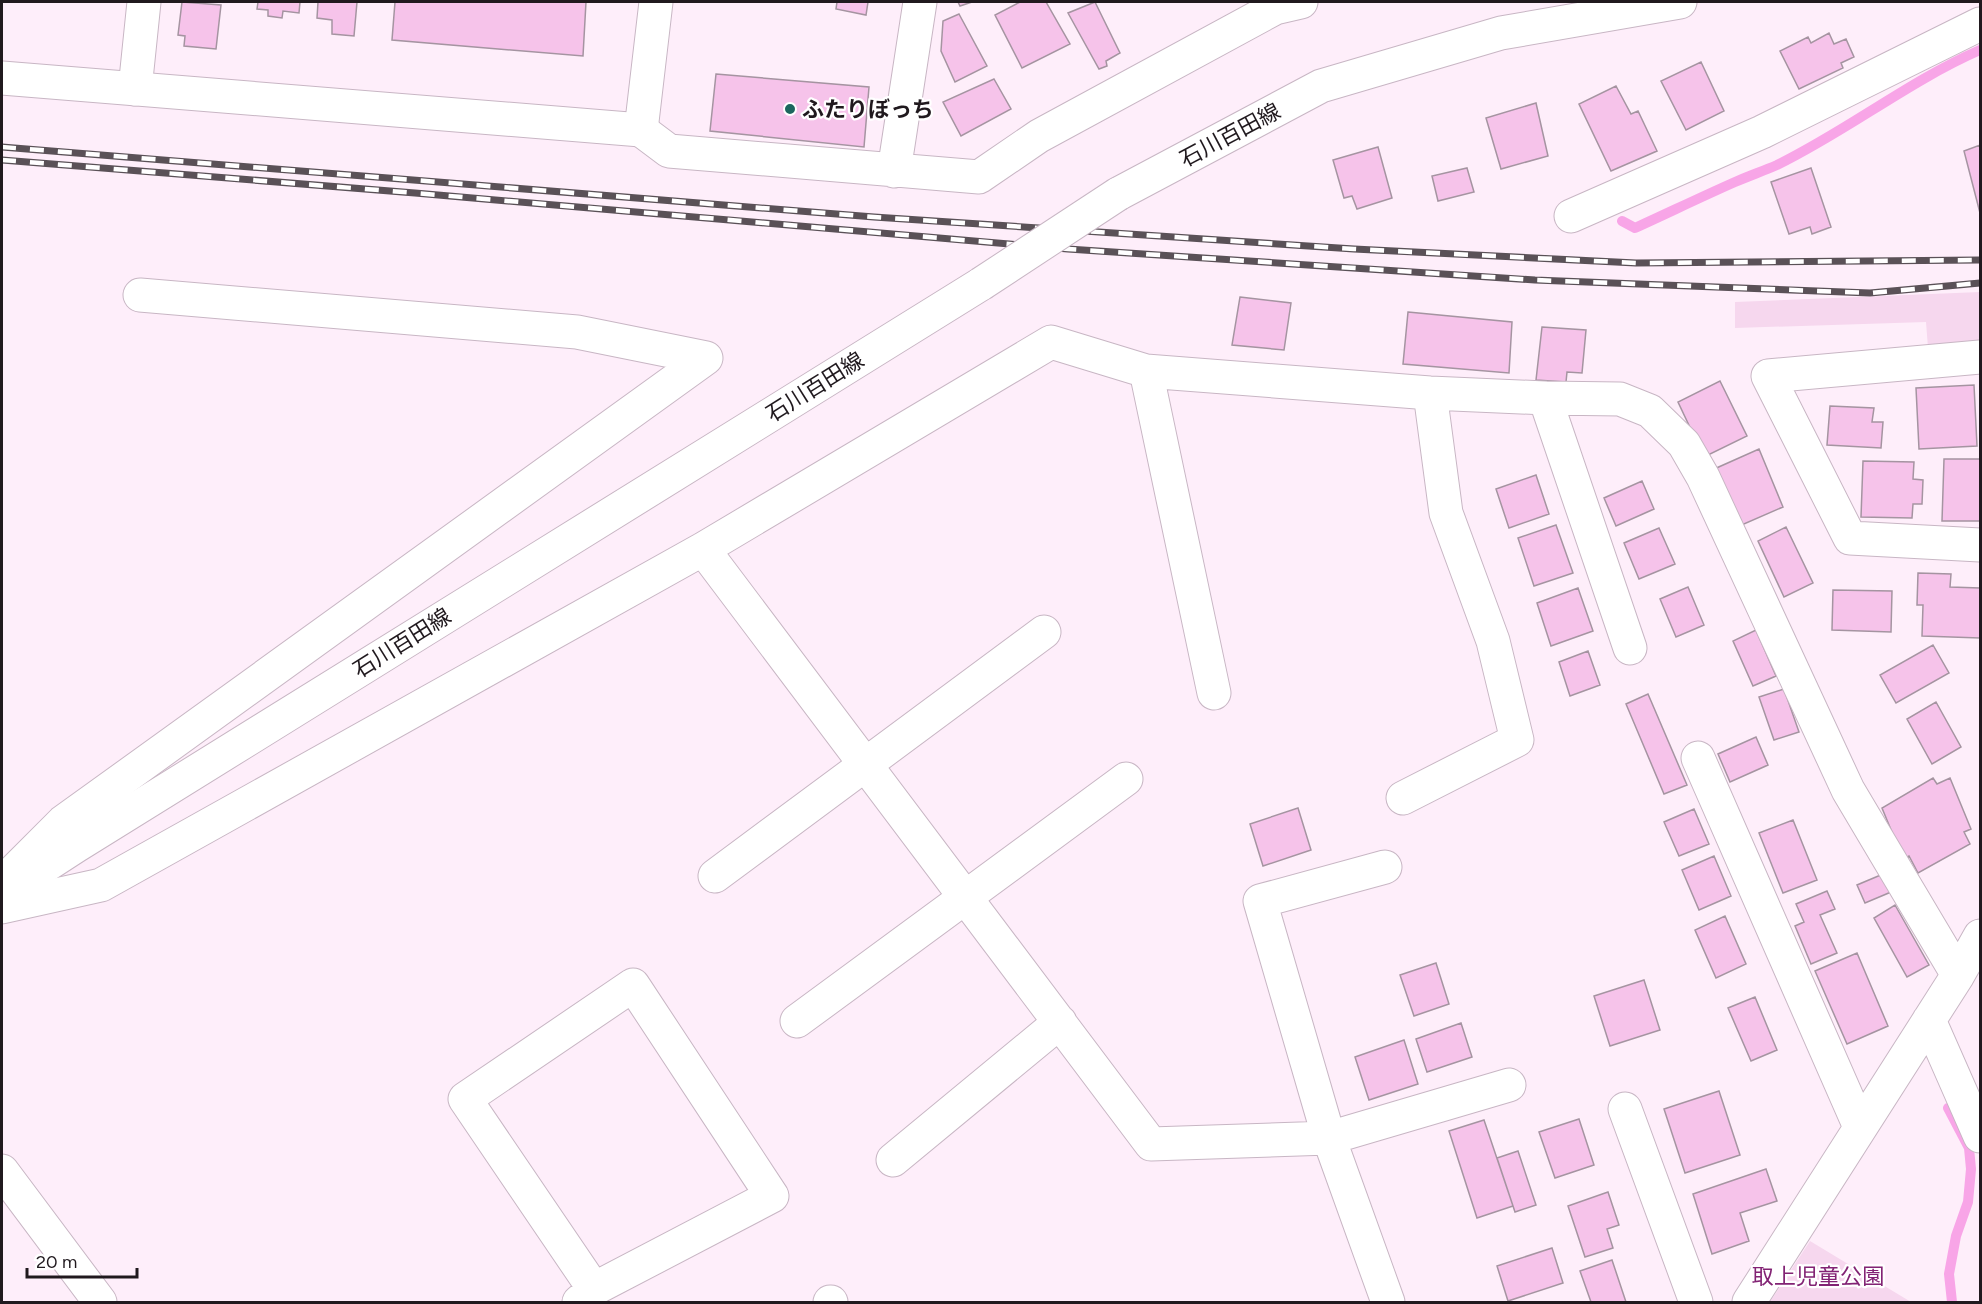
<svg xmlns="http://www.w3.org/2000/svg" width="1982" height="1304" font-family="Figtree,'Noto Sans JP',sans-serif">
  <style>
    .green { fill: #f6d7ee }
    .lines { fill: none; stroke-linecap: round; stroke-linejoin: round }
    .stream { stroke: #f8a5e7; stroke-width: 10 }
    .building { fill: #f6c3ea; stroke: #a594a1; stroke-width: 1.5 }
    .minor-casing { stroke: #c8b6c4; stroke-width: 35 }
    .tertiary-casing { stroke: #c8b6c4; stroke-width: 35 }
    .secondary-casing { stroke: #c8b6c4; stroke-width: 35 }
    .minor { stroke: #fff; stroke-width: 33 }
    .tertiary { stroke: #fff; stroke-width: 33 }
    .secondary { stroke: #fff; stroke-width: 33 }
    .rail-casing { stroke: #5a5157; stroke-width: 7 }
    .rail { stroke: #fff; stroke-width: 4.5; stroke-dasharray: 14; stroke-linecap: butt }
    .secondary-bridge-casing { stroke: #c8b6c4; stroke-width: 35; stroke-linecap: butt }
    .secondary-bridge { stroke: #fff; stroke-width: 33 }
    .poi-dot { fill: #1c665e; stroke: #fff; stroke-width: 2 }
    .labels { text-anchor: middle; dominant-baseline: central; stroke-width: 4.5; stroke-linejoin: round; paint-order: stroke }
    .poi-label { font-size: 22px; font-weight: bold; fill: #20191e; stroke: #fff; text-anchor: start }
    .street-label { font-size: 22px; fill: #20191e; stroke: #fff }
    .park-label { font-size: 22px; fill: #822374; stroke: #fff }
  </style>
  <rect width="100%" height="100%" fill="#feeefa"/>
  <path class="green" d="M1980 292V345L1928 348 1926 322 1735 328V302Z
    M1810 1241 1911 1302H1770Z"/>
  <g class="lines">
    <path class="stream" d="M1622 221 1635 228C1668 213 1701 197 1735 182 1749 176 1763 171 1777 165 1847 131 1909 81 1980 50
      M1948 1108 1969 1148 1971 1169 1968 1202 1956 1236 1949 1274 1952 1302"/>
  </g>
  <path class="building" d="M182 2 221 5 216 49 184 46 185 36 178 35Z
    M258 2H300L299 13 283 11 282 18 268 16V10L257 9Z
    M318 2H357L354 36 332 34V20L317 18Z
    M395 2H586L583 56 392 40Z
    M837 2H868L866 15 836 9Z
    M958 2H972L960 6Z
    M1020 2H1046L1070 44 1022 68 995 15Z
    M1095 2 1120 53 1106 61 1107 66 1099 69 1068 13Z
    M959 14 987 66 955 82 941 51 943 21Z
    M1829 33 1834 44 1846 39 1854 57 1841 63 1843 68 1799 89 1780 51 1808 37 1811 43Z
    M1701 62 1724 111 1686 130 1661 81Z
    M716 74 869 87 864 147 710 131Z
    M994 79 1011 109 961 136 943 102Z
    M1616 86 1631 114 1638 111 1657 151 1611 171 1579 104Z
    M1536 103 1548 156 1501 169 1486 118Z
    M1980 145V213L1964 151Z
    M1378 147 1392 198 1357 209 1352 196 1344 198 1333 160Z
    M1467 168 1474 192 1438 201 1432 176Z
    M1811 168 1831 227 1812 234 1810 227 1789 234 1771 182Z
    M1240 297 1291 303 1284 350 1232 345Z
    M1408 312 1512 322 1509 373 1403 364Z
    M1542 327 1586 330 1582 373 1567 372 1566 382 1536 380Z
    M1720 381 1747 436 1704 457 1678 402Z
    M1974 385 1977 446 1919 449 1916 388Z
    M1830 406 1874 408 1872 422H1883L1881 448 1827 445Z
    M1759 449 1783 507 1737 527 1712 470Z
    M1944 459H1980V521H1942Z
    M1863 461 1914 462 1913 479 1923 480 1922 504H1913L1912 518 1861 517Z
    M1536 475 1549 514 1509 528 1496 489Z
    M1642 481 1654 509 1616 526 1604 498Z
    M1556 525 1573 573 1534 586 1518 538Z
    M1786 527 1813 583 1784 597 1758 541Z
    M1659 528 1675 564 1639 579 1624 543Z
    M1918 573 1951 574 1950 587 1980 588V638L1922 636 1923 605H1917Z
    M1688 587 1704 625 1676 637 1660 599Z
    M1578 588 1593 631 1551 646 1537 603Z
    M1833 590 1892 591 1891 632 1832 630Z
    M1756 630 1776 676 1753 686 1733 641Z
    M1933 645 1949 673 1896 703 1880 675Z
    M1588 651 1600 685 1570 696 1559 662Z
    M1784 689 1799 732 1774 740 1759 697Z
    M1648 694 1687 785 1664 794 1626 704Z
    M1936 702 1961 747 1932 764 1907 719Z
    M1756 737 1768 765 1730 782 1718 754Z
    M1933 778 1937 784 1950 778 1971 829 1964 832 1970 844 1918 873 1909 856 1903 859 1882 808Z
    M1298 808 1311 850 1263 866 1250 824Z
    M1694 809 1709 844 1679 856 1664 822Z
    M1793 820 1817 880 1783 893 1759 833Z
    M1714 856 1731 896 1699 910 1682 870Z
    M1883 874 1891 892 1865 903 1857 885Z
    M1827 891 1835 909 1820 915 1837 953 1811 964 1795 926 1804 922 1796 904Z
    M1895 905 1929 965 1907 977 1874 918Z
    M1725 916 1746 964 1716 978 1695 930Z
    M1857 953 1888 1026 1847 1044 1815 971Z
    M1436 963 1449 1004 1414 1016 1400 975Z
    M1644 980 1660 1030 1610 1046 1594 996Z
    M1755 997 1777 1050 1751 1061 1728 1008Z
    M1461 1023 1472 1057 1427 1072 1416 1039Z
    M1404 1040 1418 1084 1369 1100 1355 1057Z
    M1719 1091 1740 1155 1685 1173 1664 1109Z
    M1579 1119 1594 1165 1555 1178 1539 1132Z
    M1484 1120 1513 1206 1477 1218 1449 1131Z
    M1518 1151 1536 1205 1515 1212 1497 1158Z
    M1766 1169 1777 1201 1740 1213 1749 1241 1712 1254 1693 1194Z
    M1608 1192 1619 1225 1607 1229 1613 1248 1585 1257 1568 1206Z
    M1552 1248 1563 1283 1508 1301 1497 1266Z
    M1612 1260 1626 1302H1591L1580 1271Z"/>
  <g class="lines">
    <g class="minor-casing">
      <path id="minor" d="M1275 8 1301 2
        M135 89 144 2
        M641 130 669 151 979 177 1039 136 1275 8 1272 2
        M894 171 920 2
        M1571 216 1762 132 1980 24
        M1980 357 1768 376 1850 538 1980 545
        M1146 371 1214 693
        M1545 398 1630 648
        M703 549 1151 1144 1329 1138 1509 1085
        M1698 758 1860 1127
        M1403 798 1517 740 1493 641 1446 513 1430 393
        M1385 867 1260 901 1329 1138 1388 1302
        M715 876 1044 632
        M2 883 63 822 706 358 577 332 140 295
        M2 907 101 885 703 549 1051 342 1146 371 1430 393 1545 398 1620 399 1650 411 1684 444 1703 477 1848 790 1958 975
        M1929 1020 1980 1136
        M797 1021 1126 779
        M1625 1109 1696 1302
        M893 1160 1060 1022
        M2 1171 100 1302
        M579 1302 594 1289 772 1196 633 985 465 1099 594 1289
        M830 1302H831
        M1749 1302 1958 975 1980 936"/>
    </g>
    <g class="tertiary-casing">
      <path id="tertiary" d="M2 78 641 130 656 2"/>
    </g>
    <g class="secondary-casing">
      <path id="secondary" d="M1118 194 1321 86 1501 33 1680 2
        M2 894 76 846 981 284"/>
    </g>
    <use href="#minor" class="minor"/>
    <use href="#tertiary" class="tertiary"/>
    <use href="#secondary" class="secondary"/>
    <g class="rail-casing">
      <path id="rail" d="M2 147 874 217 1354 249 1636 263 1980 260
        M2 160 415 193 1068 249 1535 280 1870 293 1980 283"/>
    </g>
    <use href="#rail" class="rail"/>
    <g class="secondary-bridge-casing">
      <path id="secondary-bridge" d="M981 284 1118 194"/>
    </g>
    <use href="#secondary-bridge" class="secondary-bridge"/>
  </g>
  <circle class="poi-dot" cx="790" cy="109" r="6"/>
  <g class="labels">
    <g class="poi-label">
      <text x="802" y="109">ふたりぼっち</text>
    </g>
    <g class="street-label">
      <text transform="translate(1230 135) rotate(-28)">石川百田線</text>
      <text transform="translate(815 387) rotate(-32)">石川百田線</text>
      <text transform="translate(402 643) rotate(-32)">石川百田線</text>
    </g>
    <g class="park-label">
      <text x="1818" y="1276">取上児童公園</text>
    </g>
  </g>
  <rect width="1982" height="1304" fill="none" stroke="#20191e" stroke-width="6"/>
  <path d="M27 1268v9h110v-9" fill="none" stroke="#20191e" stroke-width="3"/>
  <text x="36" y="1268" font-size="18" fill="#20191e" stroke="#ffffff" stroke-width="4.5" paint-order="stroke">20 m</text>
</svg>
